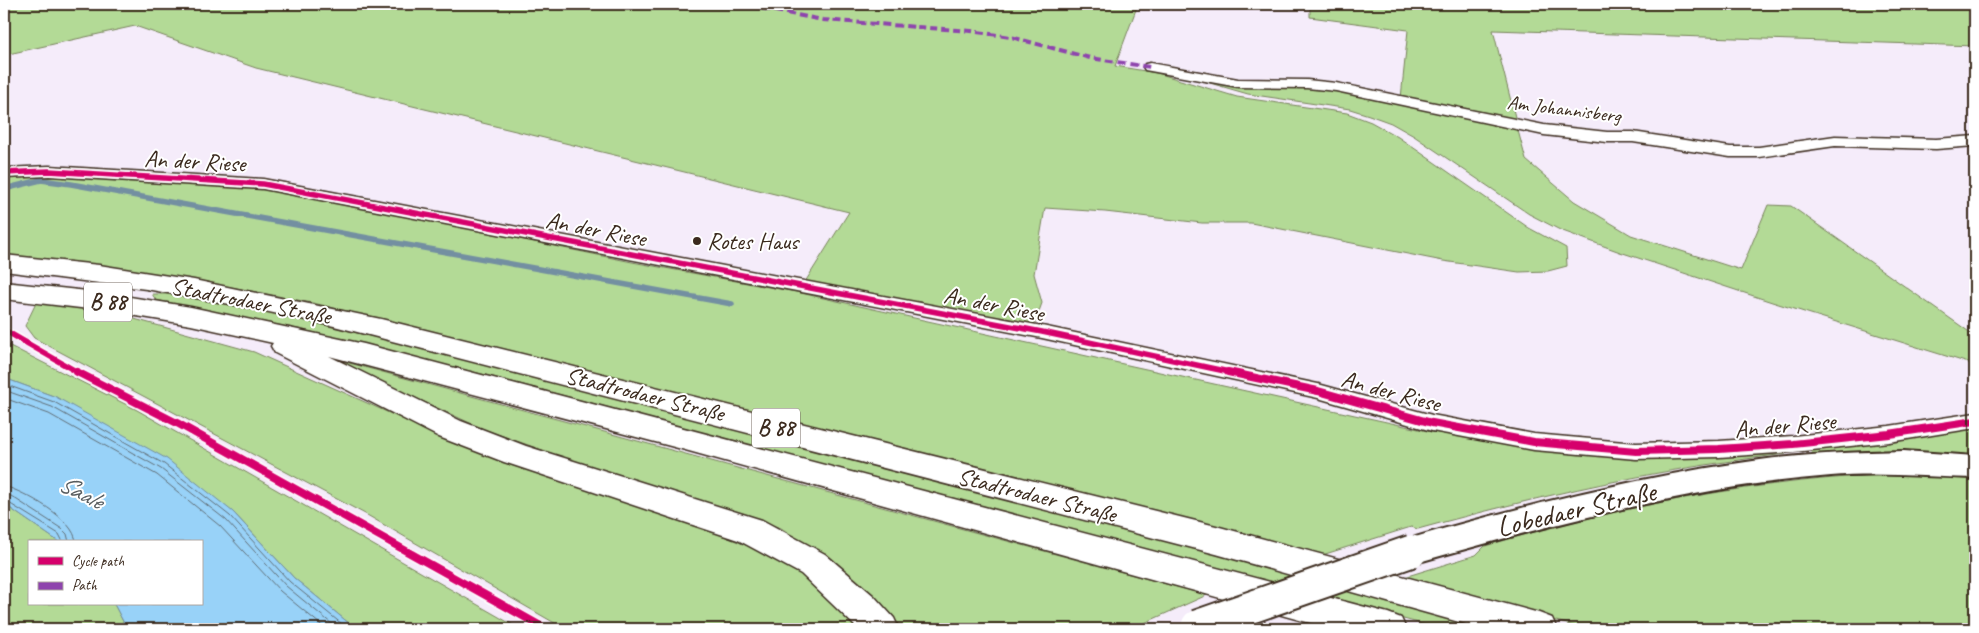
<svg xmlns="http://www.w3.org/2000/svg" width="1979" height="633" font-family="Caveat,sans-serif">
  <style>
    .green { fill: #b3da96; stroke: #77825a }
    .water { fill: #98d2f8; stroke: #738fa1 }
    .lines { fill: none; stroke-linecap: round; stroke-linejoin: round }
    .shore { stroke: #606d75; stroke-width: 1 }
    .stream { stroke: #738fa1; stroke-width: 5.5 }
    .minor-casing { stroke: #3b2a1e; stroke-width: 3 }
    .secondary-casing { stroke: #3b2a1e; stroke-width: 4 }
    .primary-casing { stroke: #3b2a1e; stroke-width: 3 }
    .minor { fill: #fff; fill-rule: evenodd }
    .secondary { fill: #fff; fill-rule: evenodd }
    .primary { fill: #fff; fill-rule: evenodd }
    .secondary-bridge-casing { stroke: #3b2a1e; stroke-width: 35; stroke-linecap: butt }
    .secondary-bridge { stroke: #fff; stroke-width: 31 }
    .quiet { stroke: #8e44ad; stroke-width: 4; stroke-dasharray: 8 4; stroke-linecap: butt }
    .cycleway-far1-casing { stroke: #fff; stroke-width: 9 }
    .cycleway-casing { stroke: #fff; stroke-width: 11 }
    .cycleway-far1 { stroke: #d6006c; stroke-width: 5.5 }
    .cycleway { stroke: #d6006c; stroke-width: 8 }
    .poi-dot { fill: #3b2a1e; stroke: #fff; stroke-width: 2 }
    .labels { text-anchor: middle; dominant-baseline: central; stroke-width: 4; stroke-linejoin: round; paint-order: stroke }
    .far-street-label { font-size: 20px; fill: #3b2a1e; stroke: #fff }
    .shield { fill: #fff; stroke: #766a62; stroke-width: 1 }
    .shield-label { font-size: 22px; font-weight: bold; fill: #3b2a1e }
    .street-label { font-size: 24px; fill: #3b2a1e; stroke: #fff }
    .poi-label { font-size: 24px; fill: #3b2a1e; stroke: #fff; text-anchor: start }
    .water-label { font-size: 25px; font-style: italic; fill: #575c5f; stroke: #fff }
    .near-street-label { font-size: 29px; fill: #3b2a1e; stroke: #fff }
  </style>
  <rect width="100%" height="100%" fill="#f5ecfa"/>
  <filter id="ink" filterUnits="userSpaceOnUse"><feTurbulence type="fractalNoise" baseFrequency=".02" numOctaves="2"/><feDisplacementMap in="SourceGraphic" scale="10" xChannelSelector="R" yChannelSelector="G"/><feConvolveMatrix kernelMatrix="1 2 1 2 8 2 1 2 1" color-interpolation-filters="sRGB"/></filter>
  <g filter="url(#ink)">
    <path class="green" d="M4 4H1138L1115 66 1157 73 1237 97 1347 113 1371 122 1398 137 1529 228 1566 248 1567 266 1548 271 1519 272 1443 261 1251 223H1202L1105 212 1045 208 1034 274 1042 303 1033 328 805 282 849 212 256 68 135 26 4 55Z
      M1310 4H1975V46L1493 30 1516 121 1401 98 1408 30 1310 17Z
      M1182 75 1325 88 1517 127 1526 160 1574 201 1631 235 1741 270 1768 205 1791 206 1975 336V365L1772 302 1620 252 1560 230 1529 214 1414 136 1391 123 1369 115 1350 109 1248 94Z
      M36 174 265 187 632 262 796 292 1432 432 1617 457 1784 451 1786 454C1661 468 1539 496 1418 529L1411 527 1319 556 322 305C217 283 111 265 4 256V176Z
      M152 294H181L257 309 525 373 1215 552 1494 629H1441L486 375 303 330 156 300Z
      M37 301 109 312 254 352 398 417 523 468 678 517 789 563 857 629H565L367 515 34 338 25 326Z
      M4 343 137 410 520 629H356L294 578 233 512 56 397 4 378Z
      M327 357 1207 595 1131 629H902L834 564 781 528 621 478 483 429Z
      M1975 428V455L1888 452 1814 455 1809 450 1869 444Z
      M1905 474 1975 477V629H1585L1401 578 1476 555 1485 546C1619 506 1765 478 1905 474Z
      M4 504 59 542H29V604H114L127 629H4Z"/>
    <path class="water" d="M4 378 56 397 167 459 233 512 294 578 356 629H127L114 604H201V542H59L4 504Z"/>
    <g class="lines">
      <path class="shore" d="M4 384 54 402 164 464 230 516 290 582 348 629
        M4 390 52 407 161 469 226 520 286 586 338 629
        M4 398 49 414 157 475 220 526 280 591 326 629
        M4 486C25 492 75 519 76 542
        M4 494 11 496 62 529 67 534 69 542
        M4 500 59 534 63 542"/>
      <path class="stream" d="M4 189 41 180 71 184 732 304"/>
      <g class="minor-casing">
        <path id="minor" d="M1150 63 1238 79 1307 80 1336 83 1544 125 1607 132H1633L1730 147H1759L1835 136 1936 139 1975 136V146L1936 149 1835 146 1759 157H1730L1633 142H1607L1544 135 1336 91 1307 88 1238 87 1145 70 1143 67 1145 64Z
          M49 166 263 179 1042 326 1318 384 1432 415 1534 434 1636 443 1719 441 1793 436 1889 426 1975 413V428L1889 442 1793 452 1719 457 1636 459 1534 450 1432 431 1318 398 1042 338 263 189 49 176 4 178V168Z"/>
      </g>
      <g class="secondary-casing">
        <path id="secondary" d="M1904 451 1975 456V478C1927 477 1879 472 1831 476 1688 487 1550 525 1412 564L1400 560 1396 551 1400 542C1439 529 1479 519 1518 509 1598 488 1678 471 1760 460 1808 454 1856 452 1904 451Z"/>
      </g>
      <g class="primary-casing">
        <path id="primary" d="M4 255 99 265 194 280 381 319 1216 526 1539 613 1552 618 1557 629H1484L1216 554 334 326 241 306 146 289 4 271Z
          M4 282 106 293 191 307 364 344 1388 613 1401 618 1406 629H1332L678 448 329 356 461 421 526 446 762 520 825 554 874 596 894 618 899 629H858L801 574 738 540 504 462 439 437 275 353 271 346 273 343 191 325 106 311 4 299Z"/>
      </g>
      <use href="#minor" class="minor"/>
      <use href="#secondary" class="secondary"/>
      <use href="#primary" class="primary"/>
      <g class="secondary-bridge-casing">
        <path id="secondary-bridge" d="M1197 626 1412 551"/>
      </g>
      <use href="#secondary-bridge" class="secondary-bridge"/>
      <path class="quiet" d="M739 4 823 20 971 31 1011 37 1090 58 1150 67"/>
      <g class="cycleway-far1-casing">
        <path id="cycleway-far1" d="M4 173 49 171 263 184 1042 332 1234 373
          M4 330 79 373"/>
      </g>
      <g class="cycleway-casing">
        <path id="cycleway" d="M77 372 177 423 546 629
          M1228 372 1318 391 1432 423 1534 442 1636 451 1719 449 1793 444 1889 434 1975 421"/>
      </g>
      <use href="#cycleway-far1" class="cycleway-far1"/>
      <use href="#cycleway" class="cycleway"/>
    </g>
  </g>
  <circle class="poi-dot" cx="697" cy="241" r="5"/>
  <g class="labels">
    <g class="far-street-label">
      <text transform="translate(1564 109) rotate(7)">Am Johannisberg</text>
    </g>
    <g class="shield">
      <rect x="84" y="282.5" width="48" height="39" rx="4"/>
      <rect x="752" y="408.5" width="48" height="39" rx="4"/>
    </g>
    <g class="shield-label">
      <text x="108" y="302">B 88</text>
      <text x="776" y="428">B 88</text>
    </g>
    <g class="street-label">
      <text transform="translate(195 161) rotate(3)">An der Riese</text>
      <text transform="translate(596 229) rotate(11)">An der Riese</text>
      <text transform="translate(251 301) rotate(11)">Stadtrodaer Straße</text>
      <text transform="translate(994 304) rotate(11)">An der Riese</text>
      <text transform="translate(1391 391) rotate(15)">An der Riese</text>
      <text transform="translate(645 394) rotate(14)">Stadtrodaer Straße</text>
      <text transform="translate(1785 425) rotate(-5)">An der Riese</text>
      <text transform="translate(1037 495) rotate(14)">Stadtrodaer Straße</text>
    </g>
    <g class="poi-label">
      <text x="707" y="241">Rotes Haus</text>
    </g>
    <g class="water-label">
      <text transform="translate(81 492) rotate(27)">Saale</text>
    </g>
    <g class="near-street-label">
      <text transform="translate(1576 509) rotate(-13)">Lobedaer Straße</text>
    </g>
  </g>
  <rect width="1979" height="633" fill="none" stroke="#fff" stroke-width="20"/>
  <rect x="10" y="10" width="1959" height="613" fill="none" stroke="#3b2a1e" stroke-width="2" filter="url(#ink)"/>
  <rect x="28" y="540" width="175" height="65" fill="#ffffff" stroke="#b1aaa5"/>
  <rect x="38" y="557" width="25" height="8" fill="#d6006c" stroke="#b1aaa5"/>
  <text x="72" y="566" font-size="15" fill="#3b2a1e">Cycle path</text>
  <rect x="38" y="582" width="25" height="8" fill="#8e44ad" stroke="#b1aaa5"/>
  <text x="72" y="590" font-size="15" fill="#3b2a1e">Path</text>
</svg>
